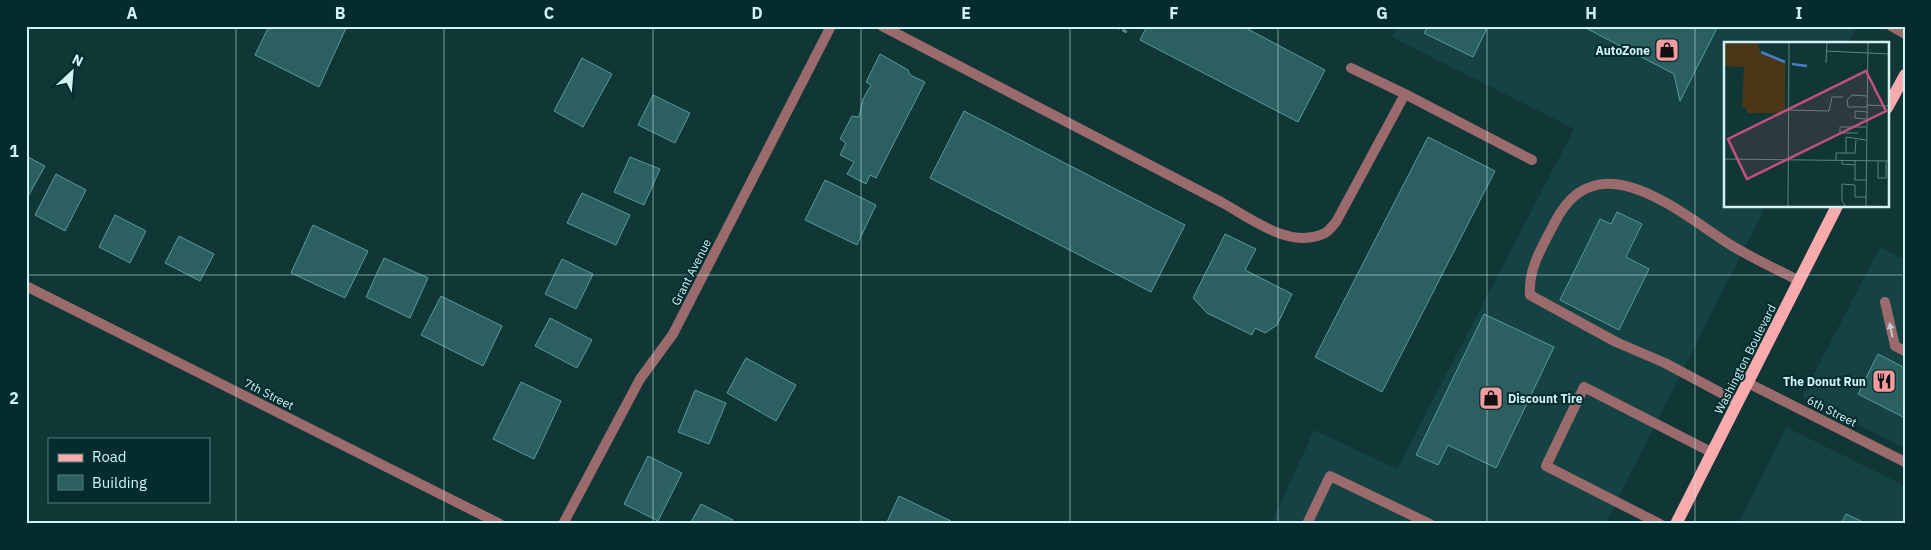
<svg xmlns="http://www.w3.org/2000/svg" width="1931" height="550" font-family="'IBM Plex Sans',sans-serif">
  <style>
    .built { fill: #154243 }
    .building { fill: #2c5f60; stroke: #569b9c }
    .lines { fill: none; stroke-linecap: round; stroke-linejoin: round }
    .path { stroke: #608485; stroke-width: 3; stroke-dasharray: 5 2.5; stroke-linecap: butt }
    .service { stroke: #9a6a6c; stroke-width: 10 }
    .minor { stroke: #9a6a6c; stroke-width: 10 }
    .tertiary { stroke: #9a6a6c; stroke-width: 10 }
    .primary { stroke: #f8aaad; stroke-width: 12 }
    .oneway { fill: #c0cacb }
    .grid { fill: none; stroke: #d1f3f4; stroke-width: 1; stroke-opacity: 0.55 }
    .labels { text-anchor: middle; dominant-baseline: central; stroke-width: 4; stroke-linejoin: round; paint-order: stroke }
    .poi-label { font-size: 12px; font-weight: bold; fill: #d1f3f4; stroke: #042c2c; text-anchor: end }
    .street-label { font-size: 12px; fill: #d1f3f4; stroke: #042c2c }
    .inset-river { fill: none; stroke: #437dcc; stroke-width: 2.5 }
    .inset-road { fill: none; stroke: #5d8282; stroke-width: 1 }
    .view { fill: #c64f81; fill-opacity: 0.15; stroke: #c64f81; stroke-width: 2.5 }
    .inset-edge { fill: none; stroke: #d1f3f4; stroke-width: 2.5 }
    .neatline { fill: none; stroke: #d1f3f4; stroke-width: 2 }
    .grid-label { font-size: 16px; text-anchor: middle; font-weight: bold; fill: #d1f3f4 }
  </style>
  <rect width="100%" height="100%" fill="#103636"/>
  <path class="built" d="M1397 26H1857L1848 44H1725V206H1766L1605 524H1271L1314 430 1397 469 1574 129 1392 37Z
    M1880 247 1905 260V448L1802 397Z
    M1786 427 1905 486V524H1738Z"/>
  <path class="building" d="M269 26H347L319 87 255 55Z
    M1147 26H1242L1325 70 1298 122 1140 40Z
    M1428 26H1488L1473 57 1424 33Z
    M1582 26H1718L1680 101 1674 74Z
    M880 54 908 70 910 75 925 82 876 178 870 175 866 184 847 174 854 162 840 155 846 143 840 139 852 116 859 117 863 99 871 85 866 82Z
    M582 58 612 74 583 127 554 111Z
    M653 95 690 113 675 143 638 125Z
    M964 111 1185 225 1151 292 930 178Z
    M1428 137 1495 171 1382 392 1315 357Z
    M26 156 45 166 26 200Z
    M630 157 660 169 644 205 614 192Z
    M56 174 86 190 65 231 35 215Z
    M825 180 876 205 857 245 805 220Z
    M582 193 630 215 616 245 567 223Z
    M1617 212 1642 224 1626 257 1649 269 1619 330 1560 300 1600 219 1611 224Z
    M115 215 146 231 130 263 99 247Z
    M313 225 368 251 345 298 291 273Z
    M1225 234 1256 249 1245 270 1292 294 1277 325 1265 333 1255 328 1252 335 1207 313 1193 298Z
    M179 236 214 254 200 281 165 263Z
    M384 258 428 278 410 318 366 297Z
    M562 259 593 274 576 309 545 294Z
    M441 296 502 326 483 366 421 335Z
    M1484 314 1554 347 1496 468 1448 445 1438 465 1416 455Z
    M550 318 592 340 577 368 535 346Z
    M1878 354 1905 368V418L1858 394Z
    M746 358 796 385 776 421 727 393Z
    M521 382 561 401 534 459 493 439Z
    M695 390 726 403 709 444 678 432Z
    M648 456 682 473 658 521 624 504Z
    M899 496 951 521 950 524H886Z
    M701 504 733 520 731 524H690Z
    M1846 514 1867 524H1841Z"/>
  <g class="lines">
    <path class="path" d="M1116 26 1128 33"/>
    <path class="service" d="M882 26 1223 203C1251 219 1291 250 1325 233 1329 231 1333 225 1336 222L1405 94 1532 160
      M1891 26 1905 34
      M1351 68 1405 94
      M1885 302 1895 346 1905 351
      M1738 402 1665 363 1616 342 1530 295C1528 269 1542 247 1554 224 1595 140 1674 208 1726 242 1749 257 1775 268 1799 281
      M1307 524 1330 476 1430 524
      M1660 524 1546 466 1584 387 1713 453"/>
    <path class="minor" d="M1748 383 1905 462
      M563 524 640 379 673 334 831 26"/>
    <path class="tertiary" d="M26 286 500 524"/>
    <path class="primary" d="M1887 108 1905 75
      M1676 524 1837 206"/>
  </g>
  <defs><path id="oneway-solid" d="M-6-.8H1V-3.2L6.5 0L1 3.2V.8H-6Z" transform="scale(1.25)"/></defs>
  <use class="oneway" href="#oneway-solid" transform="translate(1891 330) rotate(-102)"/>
  <path class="grid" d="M236 26V524M444 26V524M653 26V524M861 26V524M1070 26V524M1278 26V524M1487 26V524M1695 26V524M26 275H1905"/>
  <defs>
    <g id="shop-square" transform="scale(1.25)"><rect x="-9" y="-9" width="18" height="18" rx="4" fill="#f49b9f" stroke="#042c2c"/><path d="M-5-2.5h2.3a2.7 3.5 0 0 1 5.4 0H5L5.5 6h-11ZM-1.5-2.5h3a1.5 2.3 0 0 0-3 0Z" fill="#111"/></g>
    <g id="restaurant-square" transform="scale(1.25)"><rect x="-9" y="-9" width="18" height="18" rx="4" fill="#f49b9f" stroke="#042c2c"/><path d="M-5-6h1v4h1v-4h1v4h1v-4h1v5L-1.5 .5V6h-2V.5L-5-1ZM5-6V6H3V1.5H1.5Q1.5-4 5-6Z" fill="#111"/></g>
  </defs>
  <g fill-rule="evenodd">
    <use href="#shop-square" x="1667" y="50"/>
    <use href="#restaurant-square" x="1884" y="381"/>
    <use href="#shop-square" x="1491" y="398"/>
  </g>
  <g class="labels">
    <g class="poi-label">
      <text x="1650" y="50">AutoZone</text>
      <text x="1866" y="381">The Donut Run</text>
      <text x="1508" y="398" text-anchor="start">Discount Tire</text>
    </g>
    <g class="street-label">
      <text transform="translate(691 272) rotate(-63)">Grant Avenue</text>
      <text transform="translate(1745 359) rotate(-63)">Washington Boulevard</text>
      <text transform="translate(269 394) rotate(27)">7th Street</text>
      <text transform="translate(1832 411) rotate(27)">6th Street</text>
    </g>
  </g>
  <g transform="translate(1724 42)">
    <rect width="165" height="165" fill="#103636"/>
    <path d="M0 0H34L36 11 61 20V71H23V66H18L20 25 0 24Z" fill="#4b3717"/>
    <path class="inset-river" d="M37 10 61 20M68 22 83 24"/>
    <path class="inset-road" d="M102 9 165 12M102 21 103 0M143 63 165 64M143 65H124L123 58 128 53 143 54M64 68 105 69 108 55H119M142 77 131 76V69L143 70M134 91H116V85H142M122 111H131L132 98M0 117 165 119M112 118V111H122V95L142 98M118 118V122L131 123M131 118V138H142M154 119V136H162V119M64 165 65 0M122 165 118 159V142L131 143V155H142M142 165 144 0"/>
    <path class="view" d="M142 29 162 69 23 137 4 97Z"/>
    <rect width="165" height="165" class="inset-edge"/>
  </g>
  <rect width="1931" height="550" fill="none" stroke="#042c2c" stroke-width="55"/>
  <rect x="48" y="438" width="162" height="65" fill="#042c2c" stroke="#567c7c"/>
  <rect x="58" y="454" width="25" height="8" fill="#f8aaad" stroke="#567c7c"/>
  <text x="92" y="462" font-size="15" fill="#d1f3f4">Road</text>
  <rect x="58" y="475" width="25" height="15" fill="#2c5f60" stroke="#567c7c"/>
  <text x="92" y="488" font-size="15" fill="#d1f3f4">Building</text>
  <g transform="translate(72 72) rotate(26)" stroke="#042c2c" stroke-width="4" paint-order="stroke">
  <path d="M0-4L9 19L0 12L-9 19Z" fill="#d1f3f4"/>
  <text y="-8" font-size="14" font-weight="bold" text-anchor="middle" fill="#d1f3f4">N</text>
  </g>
  <rect x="28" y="28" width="1876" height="494" class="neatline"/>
  <g class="grid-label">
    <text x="132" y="19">A</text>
    <text x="340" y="19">B</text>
    <text x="549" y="19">C</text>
    <text x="757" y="19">D</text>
    <text x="966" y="19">E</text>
    <text x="1174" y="19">F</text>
    <text x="1382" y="19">G</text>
    <text x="1591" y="19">H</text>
    <text x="1799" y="19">I</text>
    <text x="14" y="157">1</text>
    <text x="14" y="404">2</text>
  </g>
</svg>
